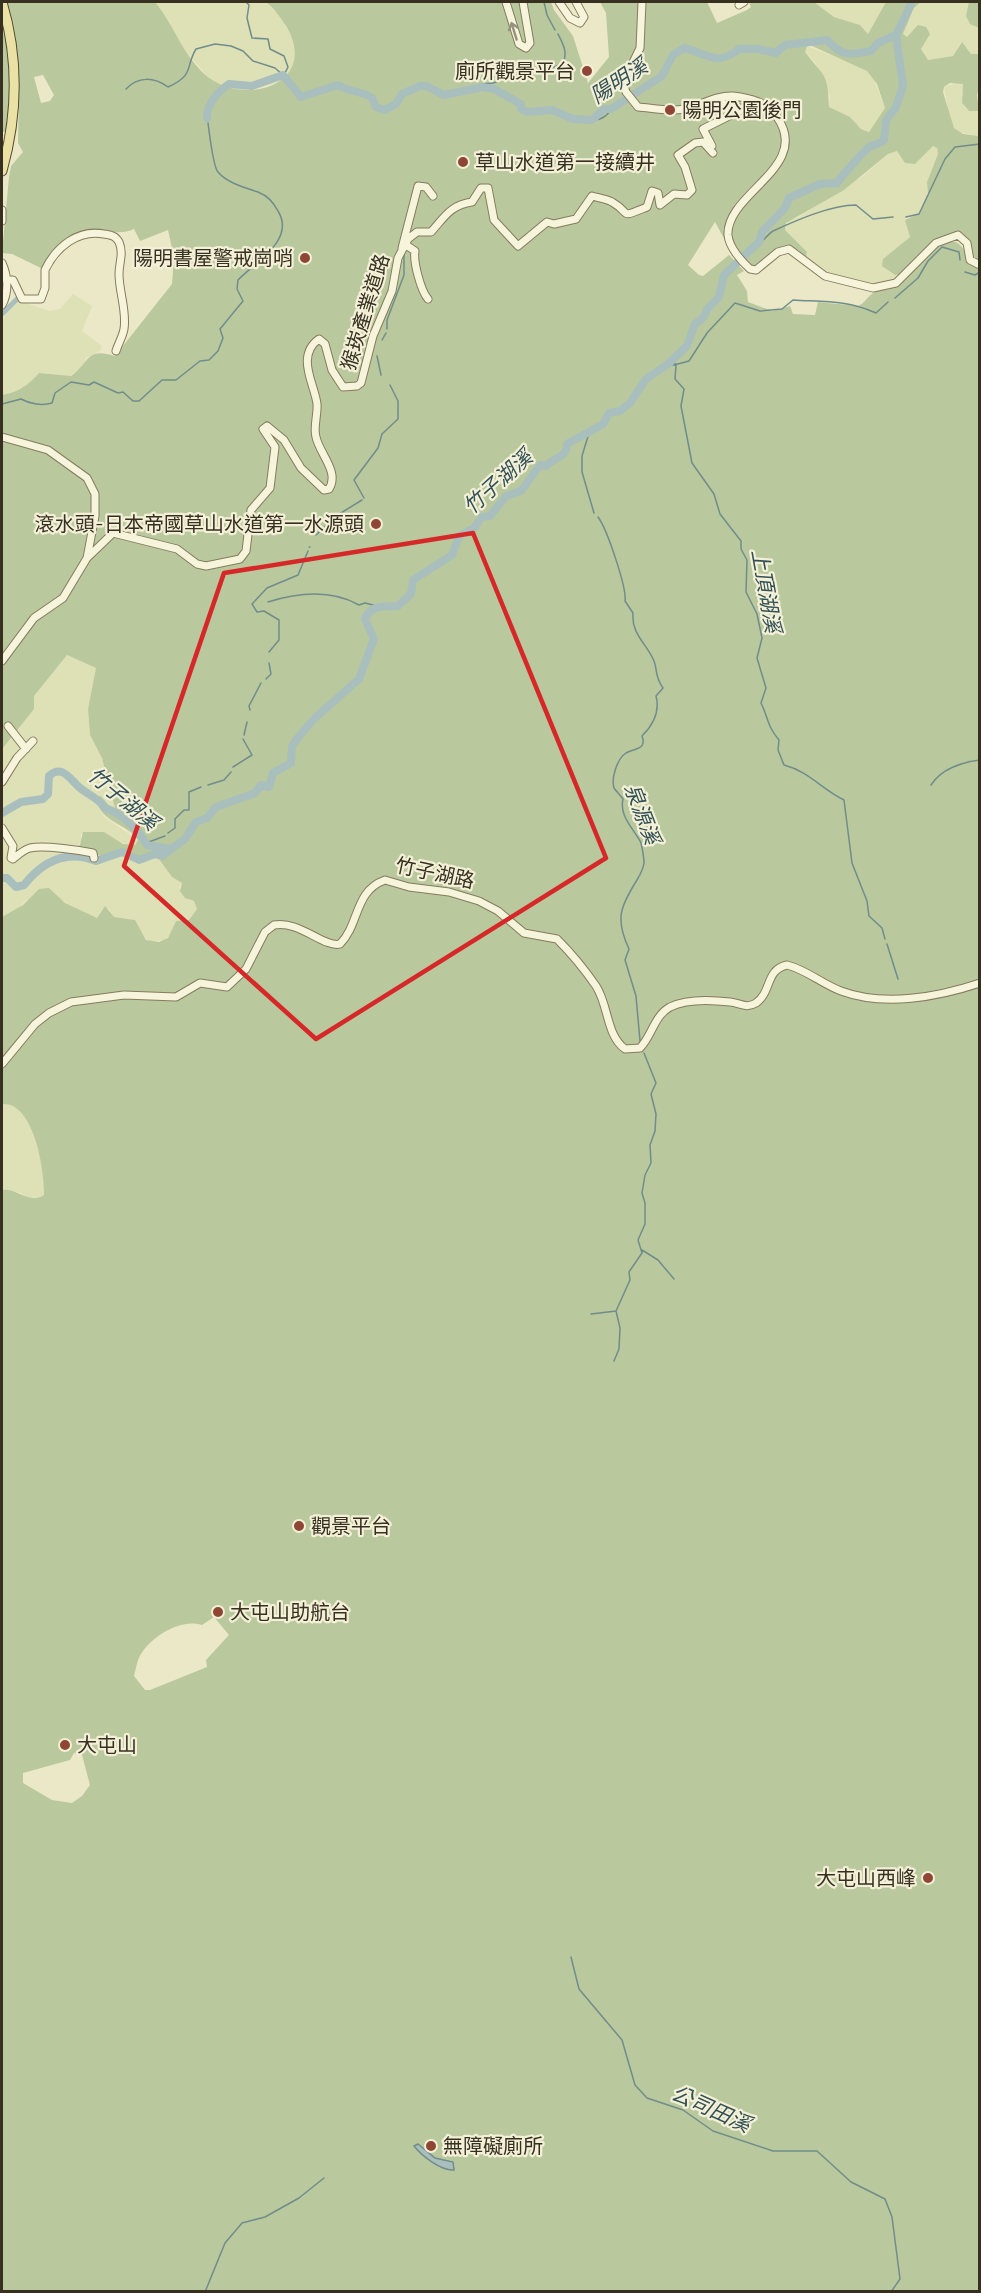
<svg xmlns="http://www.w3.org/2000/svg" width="981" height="2293" font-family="Bitter,'Noto Sans TC',serif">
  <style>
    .farmland { fill: #dee0b6 }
    .green { fill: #bac89d; fill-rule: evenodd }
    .water { fill: #a9bfbd; stroke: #708d8c; stroke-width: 1.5 }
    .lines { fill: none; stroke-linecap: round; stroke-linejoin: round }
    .stream { stroke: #708d8c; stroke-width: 1.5 }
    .canal { stroke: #a9bfbd; stroke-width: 5 }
    .river { stroke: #a9bfbd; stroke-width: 8 }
    .minor-casing { stroke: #857b5f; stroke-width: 9 }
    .major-casing { stroke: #544932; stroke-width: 11 }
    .minor { stroke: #f6f4db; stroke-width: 7 }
    .major { stroke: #eae2a4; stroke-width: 9 }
    .oneway { stroke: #96927e }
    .marked { fill: none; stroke: #d62828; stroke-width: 4.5; stroke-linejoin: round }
    .poi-dot { fill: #8f4634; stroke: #f3f0d7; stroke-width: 2 }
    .labels { text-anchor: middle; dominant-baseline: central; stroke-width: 4.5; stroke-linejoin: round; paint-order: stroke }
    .poi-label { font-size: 20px; fill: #373021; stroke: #f3f0d7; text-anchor: start }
    .street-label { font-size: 20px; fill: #373021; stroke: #f3f0d7 }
    .water-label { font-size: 21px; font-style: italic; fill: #325055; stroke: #f3f0d7 }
  </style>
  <rect width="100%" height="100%" fill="#ebe8c8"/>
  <path class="farmland" d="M155 2H266L279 15 290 34 296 49 294 67 281 81 256 89 241 90 217 83 207 76 189 55Z
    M814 2H886L868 34 860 25 834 17Z
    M921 2H969L974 26 979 28V54H971L961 42 953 56 928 60 924 56 921 49 928 37H906L903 34 915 7Z
    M807 46 862 67 872 75 885 108 869 132 861 129 850 117 829 107 830 96 815 62 805 52Z
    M959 82 965 86 962 93 964 107 969 111H979V136L958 132 951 124 944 87Z
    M933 146 937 148 938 154 927 182 928 193 920 213 906 218 910 237 883 259 886 269 900 274 894 279 874 285 824 272 806 257 807 252 788 234 785 229 788 221 797 218 863 176 888 154 897 151 917 162Z
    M73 294 92 306 82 331 102 346 100 351 86 358 84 365 70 376 39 373 25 387 15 393 2 395V321L14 299 49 311 60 309Z
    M67 655 97 668 88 709 90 735 102 758 115 808 112 809 100 795 97 804 104 817 138 840 135 845H127L100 832 81 834V842L77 846 107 859 121 854 141 862 156 855 158 856 172 877 182 883 179 888 189 900 194 901 197 909 189 920 175 922 170 935 165 940 149 942 132 919 113 917 109 909 103 908 97 918 83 913 61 900H26L16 911 2 917V749L33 709 34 696Z
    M6 1103 18 1109 28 1121 34 1136 45 1175 44 1195 38 1199 31 1200 21 1193 2 1190V1104Z"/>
  <path class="green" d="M6 2H155C174 25 185 59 208 77 247 107 320 83 286 26 280 17 274 8 266 2H551L554 10 573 36 588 83 609 57 606 13 600 2H707L717 23 747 10 751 7 749 2H814L834 17 860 25 868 34 886 2H921L914 8 903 34 907 37 918 25 926 27 930 34 921 49 928 60 953 56 962 42 971 54H979V89L977 95 979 111H969L962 103 963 84 950 83 944 87 943 92 954 128 963 134 979 136V262L972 256 969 240 955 232 935 240 900 274 895 275 882 266 883 259 910 237 905 220 920 213 928 194 927 182 938 154 937 148 933 146 915 164 905 163 897 151 888 154 844 190 786 223 785 230 807 252 806 257 798 250 783 247 757 265H750L726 242 715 222 688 265 699 275 703 276 729 255 744 271 737 275 747 291 748 302 772 311 790 306 793 314 815 315 818 302 858 306C865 303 866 298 872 294 882 286 896 287 906 278 926 261 953 214 970 263L979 267V2291H2V1190C18 1188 29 1205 44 1195 45 1172 34 1101 2 1104V917L23 905 39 889 49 888 65 903 97 918 105 906 114 917 135 920 146 940 159 942 168 938 176 921 189 920 197 909 194 901 185 898 180 891 182 883 172 877 156 855 141 862 121 854 106 859C90 846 75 861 64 852L80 845 83 832H104L123 844 135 845 138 840C127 824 104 823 97 803L100 795 112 809 115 808 102 758 90 735 88 709 96 668 67 655 34 696V709L2 749V441L26 447 2 435V395C19 392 27 386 39 373L71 376C91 362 85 347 115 356L172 284 174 257 168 230 140 241 134 229C124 234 113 232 102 231 71 229 60 248 41 268L12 254 2 253 9 177 11 166 23 152 18 143 19 96 13 26ZM807 46H812L867 71 877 84 885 108 869 132 861 129 850 117 829 107C828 72 824 77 805 52ZM43 75 54 95 50 101 41 103 34 77ZM214 1617 229 1635 206 1660 207 1667 150 1690H145L134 1676C136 1669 137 1660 141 1654 152 1636 181 1618 202 1625ZM74 1753 82 1755 90 1785 82 1796 72 1803 52 1800 23 1783V1773L70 1760Z
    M969 2H979V28L970 24 966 16Z
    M2 8 13 76 8 131 2 132Z"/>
  <path class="water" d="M418 2144 435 2158 453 2162 454 2170C441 2171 422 2156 414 2146Z"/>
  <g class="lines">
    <path class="stream" d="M246 2 249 5 247 18 252 38 268 39 270 49 284 56 288 67 284 75
      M544 2 547 15 555 30
      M542 73 563 63C568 52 563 44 558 34
      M510 77 526 72
      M126 89C138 76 154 77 168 87 195 75 185 67 196 49L215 44 231 46 243 51 253 61 275 68 283 75
      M474 89C482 80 488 86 496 82 499 81 501 78 504 77
      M592 120C599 121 608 116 611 109
      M906 217 919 214 945 159 955 147 980 144
      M759 242C766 240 767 234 773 231 797 220 831 205 856 205L873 219 893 217
      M965 272 975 275 980 272
      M895 298 918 278 928 261 942 247 959 252 960 260
      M387 329V320L404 275V253
      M382 340 386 333
      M377 356 381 375
      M672 360 676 365 675 379 684 389 681 406 692 463 714 494 720 514 741 541V549L747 560 746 592 757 614 762 638 757 658 766 688 761 703C768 717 767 726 779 740L778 750 784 765C808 771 823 790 844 800L852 863 867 901 869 916 882 928 885 939
      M668 364 674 365 689 361 707 333 735 303 760 311 782 309 793 300C825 302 846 300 876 313L888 302
      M2 404 21 399C30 404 42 406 52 403L55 393 71 382 89 385 94 382 118 393 123 392 133 401H139L162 380H176L200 361 209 360 218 351 223 338 220 329 243 301 237 289 238 280C255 262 296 240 278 211 273 202 268 196 258 192 246 188 227 183 218 172 214 168 209 131 208 123
      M589 433 582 456V472L594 513
      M364 498 354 480 378 448 382 434 398 419V401L390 385
      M598 517C607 529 627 588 625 601L633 613C631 634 647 644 654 661 658 671 654 675 663 688L656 696C660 711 653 725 642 736 647 750 635 748 626 753 617 759 611 778 614 788 616 791 621 796 623 799 619 816 633 828 640 841 642 844 644 859 644 863 643 870 640 875 637 880 620 907 615 919 629 949L625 960 636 996 640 1041
      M316 535 336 516 362 500
      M309 547H310
      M268 602C297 593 331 589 359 605L365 603 377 606
      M269 652 279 640V620L264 611 257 612 252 604 267 588 298 575 308 551
      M266 679 271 674 269 663
      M250 710 249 706 261 683
      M244 735 247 722
      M233 767 252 755 243 739
      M208 785 224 780 231 772
      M931 785C941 769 962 762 980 760
      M168 833 175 828V819L184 810H189V792L201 787
      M146 843 165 836
      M887 944 898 979
      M642 1250 658 1260 674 1279
      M591 1314 616 1311
      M614 1361 619 1349 620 1328 616 1311 630 1280 629 1272 642 1253 638 1240 645 1224V1203L642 1193 645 1175 651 1163 650 1145 655 1131 656 1114 651 1094 656 1083 644 1053
      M571 1957 579 1989 622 2040 635 2085 647 2098 683 2110 713 2131 773 2151H817L851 2182 885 2199 892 2217 900 2279 891 2292
      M205 2292 225 2243 242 2223 265 2217 299 2198 324 2178"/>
    <path class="canal" d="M2 314 18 298"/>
    <path class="river" d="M482 87 494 89 521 104V109L527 112 552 110 573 119 592 120 604 109H611L662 76 673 55 684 48C708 54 717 67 739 49H758L776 53 785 45 827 40C842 57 850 55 871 51L878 43 896 35
      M207 118C206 104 219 91 229 84L252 86 283 75 301 97 338 85C347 91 368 93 372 98 374 100 374 104 376 107L385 110 396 104 402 94 420 86H426L444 95 478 88
      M2 813 21 802 43 799 48 794 49 776C62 764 70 779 79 787 89 796 98 797 105 808 121 813 139 830 147 845L171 849 185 839 196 822 207 818 216 807 255 793 261 785 269 787 273 773 291 763 292 747 296 740 314 719 359 679 374 639 365 619C370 604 385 607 398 606L411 594 413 580 452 555 459 536 474 528 482 517 490 516 506 496 521 491 540 465 546 466C554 457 567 458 567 444L603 424 609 413 620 411 630 403 646 379 668 364 687 346 695 324 703 318 708 308 719 297 724 275 759 242 762 232 785 208 789 198 820 184 837 183C843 175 864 150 871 146 876 144 880 144 884 140L886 120 896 107 903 86 896 35 912 2
      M2 878H7L16 887 24 885C43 861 66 849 96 861L122 852 139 860 155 854 163 856 171 849"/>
    <g class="minor-casing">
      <path id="minor" d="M506 2 519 44 526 48 530 43 523 2
        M559 2 570 18 580 23 584 17 576 2
        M642 2 640 48 623 83 626 92 638 107C652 108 669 112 684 109 700 106 716 95 733 96 750 98 767 102 777 117 812 167 726 193 728 235 729 247 741 261 750 269L756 270 778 252 789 249 825 276 873 288 896 283 936 243 958 235 967 243 970 260 980 265
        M739 5 744 2
        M712 146 703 129 743 109 714 100
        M2 210V221
        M406 245 415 251C413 262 421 291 428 299
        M402 248 418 186 426 187 433 196
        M2 263C8 276 9 292 2 305
        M7 280H13L22 299H41L45 288V270C56 247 78 229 104 234 110 235 115 235 119 242 124 254 119 262 119 274 119 292 127 311 124 329 123 336 118 344 116 351
        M2 437 48 450 87 478 95 494V516L87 558 63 598 34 618 2 661
        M87 558 113 533 177 549 197 564 206 566 240 559 246 551 251 510 270 488 275 447 263 429 267 426 284 440 301 468 324 490 329 489C340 472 319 453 316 437 313 427 318 415 317 404 315 385 295 356 319 339L325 344 332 370 343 387 357 386 361 383 373 336 392 291 398 258 408 239 417 232H431C444 218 450 205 472 202L481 188H488L494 220 518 246 547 222 554 224 576 219 592 196C599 198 606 199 612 202 633 214 617 219 647 207L652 191 658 193 660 205 674 194 687 195 692 190 685 167 678 155 695 143 703 142 713 153
        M8 726 26 749
        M2 782 17 758 33 741
        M2 828 13 846 11 858 13 859C18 855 23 850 30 848 44 845 78 850 93 853L94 858
        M2 1064 35 1024 49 1013 71 1002 124 995 176 997 200 983 227 987 246 969 265 932 274 925C299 920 324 948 340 944 360 924 354 891 385 880L409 887 449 892 479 901 498 911 524 933 557 939C570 952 585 970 596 986 609 1006 606 1035 625 1049L640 1048C652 1036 654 1016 670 1007 686 999 713 1000 730 1002 740 1003 746 1009 756 1003 772 992 765 970 787 965 807 970 822 984 841 991 884 1007 938 997 980 983"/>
    </g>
    <g class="major-casing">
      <path id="major" d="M2 171C18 114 19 59 2 2"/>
    </g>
    <use href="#minor" class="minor"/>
    <use href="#major" class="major"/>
  </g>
  <defs><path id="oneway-shaft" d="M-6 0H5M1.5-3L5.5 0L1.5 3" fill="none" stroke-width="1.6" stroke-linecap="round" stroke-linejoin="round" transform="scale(1.5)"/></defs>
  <use class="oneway" href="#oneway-shaft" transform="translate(514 31) rotate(-107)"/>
  <path class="marked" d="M473 533 606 858 316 1039 124 866 224 573Z"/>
  <g class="poi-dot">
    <circle cx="587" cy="71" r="6"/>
    <circle cx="670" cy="110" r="6"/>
    <circle cx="463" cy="162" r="6"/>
    <circle cx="305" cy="258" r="6"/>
    <circle cx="376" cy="524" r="6"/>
    <circle cx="299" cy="1526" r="6"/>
    <circle cx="218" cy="1612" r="6"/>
    <circle cx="65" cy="1745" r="6"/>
    <circle cx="928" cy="1878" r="6"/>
    <circle cx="431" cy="2146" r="6"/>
  </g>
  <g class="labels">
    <g class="poi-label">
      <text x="575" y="71" text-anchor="end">廁所觀景平台</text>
      <text x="682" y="110">陽明公園後門</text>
      <text x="475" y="162">草山水道第一接續井</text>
      <text x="293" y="258" text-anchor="end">陽明書屋警戒崗哨</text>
      <text x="364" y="524" text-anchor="end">滾水頭-日本帝國草山水道第一水源頭</text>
      <text x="311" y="1526">觀景平台</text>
      <text x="230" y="1612">大屯山助航台</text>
      <text x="77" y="1745">大屯山</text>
      <text x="916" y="1878" text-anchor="end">大屯山西峰</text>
      <text x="443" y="2146">無障礙廁所</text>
    </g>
    <g class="street-label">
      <text transform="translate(365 312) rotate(-73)">猴崁產業道路</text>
      <text transform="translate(435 873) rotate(12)">竹子湖路</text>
    </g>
    <g class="water-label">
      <text transform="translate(619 81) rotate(-33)">陽明溪</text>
      <text transform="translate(498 482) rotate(-42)">竹子湖溪</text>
      <text transform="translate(766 591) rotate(80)">上頂湖溪</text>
      <text transform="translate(123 799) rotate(40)">竹子湖溪</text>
      <text transform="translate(642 814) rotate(69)">泉源溪</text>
      <text transform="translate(711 2109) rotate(24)">公司田溪</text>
    </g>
  </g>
  <rect width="981" height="2293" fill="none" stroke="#373021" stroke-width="6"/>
</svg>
